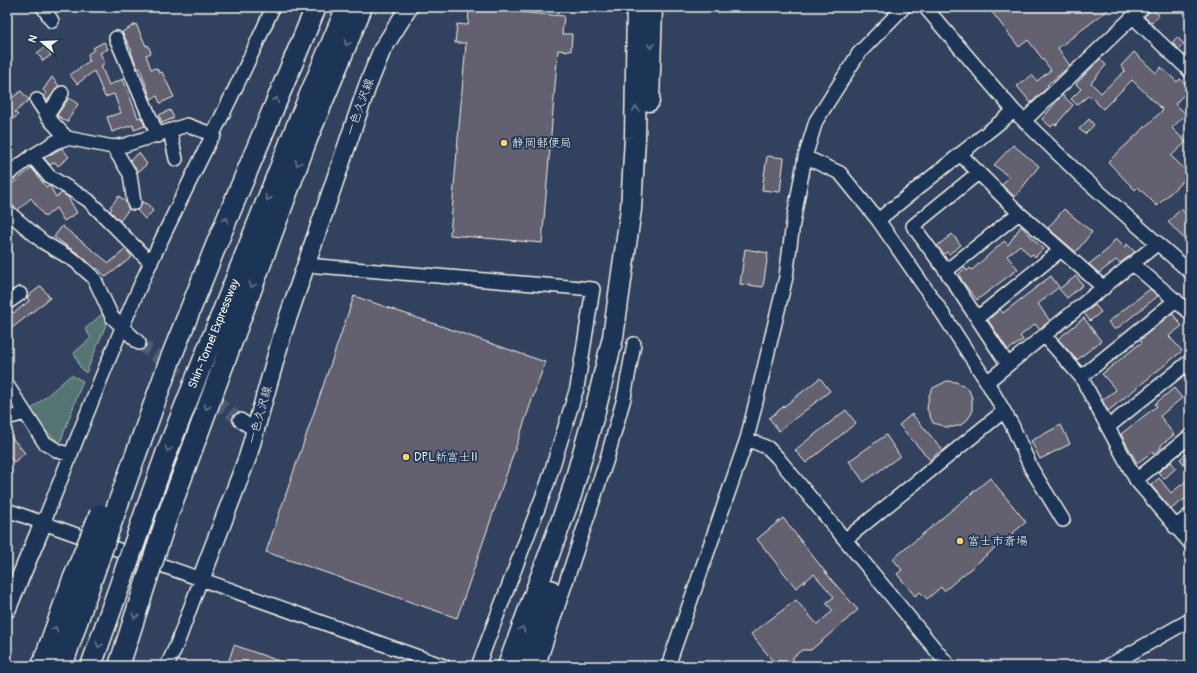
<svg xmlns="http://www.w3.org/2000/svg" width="1197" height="673" font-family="Pangolin,'Klee One',sans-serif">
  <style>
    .green { fill: #547574; stroke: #a4b3ae }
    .building { fill: #646070; stroke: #f4f1e8 }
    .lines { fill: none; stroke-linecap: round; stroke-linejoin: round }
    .minor-tunnel { stroke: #4f5c73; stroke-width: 13; stroke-dasharray: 13 6; stroke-linecap: butt }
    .minor-casing { stroke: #f4f1e8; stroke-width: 16 }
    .major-casing { stroke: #f4f1e8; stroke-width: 20 }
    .highway-casing { stroke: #f4f1e8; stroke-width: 23 }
    .minor { stroke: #1d3557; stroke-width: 13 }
    .major { stroke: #1d3557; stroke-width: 17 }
    .highway { stroke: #1d3557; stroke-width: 20 }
    .highway-bridge-casing { stroke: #f4f1e8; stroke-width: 23; stroke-linecap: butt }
    .highway-bridge { stroke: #1d3557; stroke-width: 20 }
    .oneway { stroke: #68778a }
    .poi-dot { fill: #ffd166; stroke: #1d3557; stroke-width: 1.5 }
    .labels { text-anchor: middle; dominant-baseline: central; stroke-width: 3.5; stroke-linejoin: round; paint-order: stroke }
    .street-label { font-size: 12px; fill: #f4f1e8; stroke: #1d3557 }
    .poi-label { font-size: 12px; fill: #f4f1e8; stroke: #1d3557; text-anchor: start }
  </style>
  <rect width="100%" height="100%" fill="#32425e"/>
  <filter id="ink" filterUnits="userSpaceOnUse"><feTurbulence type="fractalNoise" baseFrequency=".025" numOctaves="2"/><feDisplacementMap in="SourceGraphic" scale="8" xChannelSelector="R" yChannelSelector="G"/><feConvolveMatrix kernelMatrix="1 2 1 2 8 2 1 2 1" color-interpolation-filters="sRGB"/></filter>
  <g filter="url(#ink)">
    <path class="green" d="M102 314 107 322 86 373 80 367 74 353 91 338 85 329Z
      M71 375 83 381 60 443 40 426 29 411Z"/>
    <path class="building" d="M988 7H1112L1058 48 1070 66 1047 85 1049 86 1031 103 1017 86 1032 75 1037 81 1051 70 1028 40 1019 47Z
      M469 8 564 16 562 34H572L571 51 558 50 542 243 450 235 466 43H455L457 24 468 25Z
      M1152 9 1159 15 1152 23 1144 17Z
      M136 24 146 46 148 45 151 53 146 55 151 69 157 68 159 73 162 72 174 97 160 103 157 96 151 99 140 68 138 69 131 52 132 51 122 32Z
      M1177 37 1184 44 1179 49 1172 43Z
      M104 42 108 49 100 53 105 63 101 66 109 85 123 79 138 118 141 117 145 126 134 130 133 125 112 132 107 117 121 113 114 94 105 97 94 71 77 84 70 75 89 61 88 54 94 50 93 48Z
      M45 47 51 55 43 61 37 53Z
      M1134 52 1156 73 1161 67 1177 82 1180 79 1190 88 1175 104 1186 114 1172 128 1186 142 1171 156 1190 174 1157 206 1138 187 1135 190 1108 162 1163 110 1132 80 1103 109 1090 96H1088L1077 105 1071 99 1081 89 1076 84 1100 59 1106 65 1091 83 1101 93 1125 71 1121 66Z
      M52 77 59 86 47 101 44 96 46 93 43 90Z
      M21 91 29 100 15 112 18 115 12 120 9 117 7 118V102Z
      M1062 95 1073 105 1056 125 1054 124 1051 127 1042 119Z
      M69 98 78 104 67 122 57 115Z
      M170 110 174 118 162 123 159 115Z
      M1089 119 1094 125 1085 134 1079 129Z
      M1013 145 1039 166 1015 197 1002 185 1009 177 994 165Z
      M62 148 69 157 58 166 55 162 50 165 44 158Z
      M139 153 147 164 138 172 130 160Z
      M767 156 784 158 780 192 762 190Z
      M32 168 46 187 50 186 56 197 62 193 68 197 77 213 64 221 56 208 45 217 31 198 18 210 11 204 7 200V188Z
      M119 196 126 202 129 209 120 221 110 211 112 209 110 207Z
      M142 201 145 204 147 203 153 211 145 219 137 210 141 206Z
      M1064 209 1092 232 1076 252 1048 228Z
      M1181 209 1190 218V245L1168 222Z
      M62 226 109 263 126 249 132 257 106 277 97 268 96 269 80 255 54 237Z
      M1021 226 1043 249 1035 257 1033 254 1030 256 1020 245 1007 256 1018 269 977 300 962 281 959 274 965 268 967 271 970 268 972 270 1004 241 1008 245Z
      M952 234 961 245 949 254 947 252 944 254 937 246Z
      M1116 238 1125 247 1127 244 1135 252 1120 263 1116 260 1099 273 1089 264 1107 250Z
      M745 249 768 253 763 287 740 284Z
      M1051 276 1059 287 1038 304 1050 321 1039 329 1035 324 1020 336 1023 340 1008 350 988 320 1000 309 1003 313Z
      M1076 276 1083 285 1067 298 1059 289Z
      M41 286 50 298 7 332V315L12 311 14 313 29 301 27 297Z
      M1150 289 1158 296 1115 330 1108 322Z
      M354 296 545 362 457 618 266 552Z
      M1095 305 1101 312 1090 321 1084 313Z
      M1172 313 1182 326 1169 336 1182 351 1108 411 1102 400 1116 390 1102 374 1142 342 1140 340Z
      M1084 318 1101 341 1077 360 1058 339Z
      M820 378 830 391 779 431 769 418Z
      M947 381 956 382 963 385 969 390 972 398V413L967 420 961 425 953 427H946L933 423 927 409 929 395 933 388Z
      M1174 388 1182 398 1160 416 1174 435 1161 445V448L1153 454 1152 452 1137 463 1121 434 1157 406 1155 404Z
      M846 410 856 423 806 463 795 450Z
      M912 414 942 449 930 460 899 425Z
      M1061 425 1070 444 1040 459 1031 441Z
      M7 432 25 453 14 462 7 454Z
      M886 435 900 456 864 482 849 461Z
      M1190 451V472L1180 459Z
      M1171 462 1176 468 1164 479 1158 472Z
      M990 478 1026 522 944 591 941 587 927 599 920 592 915 596 897 574 902 570 893 559Z
      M1159 478 1171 493 1190 478V495L1171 509 1151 485Z
      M783 518 830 578 858 610 811 650H802L793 657V666H777L751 634 796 600 817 624 833 611 826 603 834 597 814 574 796 588 757 539Z
      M234 645 290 665V666H227Z"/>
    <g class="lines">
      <path class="minor-tunnel" d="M139 343 240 420"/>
      <g class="minor-casing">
        <path id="minor" d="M43 7 52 21
          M925 7 1014 111 1080 175 1190 272
          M1133 17 1190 71
          M116 38 158 136
          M37 100 51 121 67 138
          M47 116 62 93
          M1024 121 1143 7
          M170 131 176 159
          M113 147 130 174 134 203
          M960 154 1019 213 1104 288
          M32 156 49 176 88 200 151 263
          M805 157 840 173 878 220 937 305 987 382 1012 425 1031 468 1063 520
          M978 173 913 226 946 271 1008 365
          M7 175 34 155 55 142 67 138 113 147 125 145 187 125 214 135
          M7 211 43 242 75 261 94 278 112 317 139 343
          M878 220 1014 111
          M1133 264 1190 313
          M306 265 593 289 577 388 548 482 478 666
          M946 271 1019 213
          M7 303 20 294
          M977 318 1061 250
          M1045 336 1081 377 1136 480 1190 543
          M1081 377 1176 300
          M987 382 1158 243
          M7 385 44 442 58 451 71 455
          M7 418 25 413
          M240 420 255 430
          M1108 427 1190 361
          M747 439 768 448 777 457 949 666
          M1136 480 1190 436
          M7 510 444 666
          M44 521C79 436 111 348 150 264 190 178 235 94 273 7
          M1175 527 1190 515
          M846 539 1004 411
          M167 666 177 644 201 579
          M538 666 606 462 624 398 634 344
          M668 666 747 439 786 277 793 223 805 157 816 121 859 53 904 7
          M1108 666 1190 620"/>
      </g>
      <g class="major-casing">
        <path id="major" d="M201 579 248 456 283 332 367 87 382 50 409 7
          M7 609 44 521"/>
      </g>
      <g class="highway-casing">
        <path id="highway" d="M649 101 652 7
          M146 510 166 454 295 130 346 9
          M167 517 307 139 362 7
          M113 518 170 360 217 243 316 7
          M42 666 72 582
          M62 666 88 590
          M91 666 121 582
          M119 666 147 579
          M508 666 571 495 595 411 613 337 631 209 635 138 637 7
          M524 666 550 590"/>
      </g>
      <use href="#minor" class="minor"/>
      <use href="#major" class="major"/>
      <use href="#highway" class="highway"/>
      <g class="highway-bridge-casing">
        <path id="highway-bridge" d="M147 579 167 517
          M72 582 100 514
          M121 582 146 510
          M88 590 113 518"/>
      </g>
      <use href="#highway-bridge" class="highway-bridge"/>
    </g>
    <defs><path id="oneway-chevron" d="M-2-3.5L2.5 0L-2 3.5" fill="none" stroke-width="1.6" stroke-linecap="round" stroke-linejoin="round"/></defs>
    <g class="oneway">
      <use href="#oneway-chevron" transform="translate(347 43) rotate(113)"/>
      <use href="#oneway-chevron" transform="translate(651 46) rotate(92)"/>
      <use href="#oneway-chevron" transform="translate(276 100) rotate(-67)"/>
      <use href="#oneway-chevron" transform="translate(636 109) rotate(-89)"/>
      <use href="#oneway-chevron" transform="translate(298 163) rotate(110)"/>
      <use href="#oneway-chevron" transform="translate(268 198) rotate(112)"/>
      <use href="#oneway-chevron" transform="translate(226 220) rotate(-67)"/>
      <use href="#oneway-chevron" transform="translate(252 285) rotate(110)"/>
      <use href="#oneway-chevron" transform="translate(207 407) rotate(110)"/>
      <use href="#oneway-chevron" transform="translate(168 449) rotate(111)"/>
      <use href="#oneway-chevron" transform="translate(135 616) rotate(108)"/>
      <use href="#oneway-chevron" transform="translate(55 629) rotate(-70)"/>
      <use href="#oneway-chevron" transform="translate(522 629) rotate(-70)"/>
      <use href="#oneway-chevron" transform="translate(99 645) rotate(109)"/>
    </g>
  </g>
  <g class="poi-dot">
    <circle cx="504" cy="143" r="4"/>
    <circle cx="406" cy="457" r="4"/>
    <circle cx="960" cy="541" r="4"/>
  </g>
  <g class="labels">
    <g class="street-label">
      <text transform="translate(360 107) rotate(-70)">一色久沢線</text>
      <text transform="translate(214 334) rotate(-68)">Shin-Tomei Expressway</text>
      <text transform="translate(260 415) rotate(-74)">一色久沢線</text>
    </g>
    <g class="poi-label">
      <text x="512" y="143">静岡郵便局</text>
      <text x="414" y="457">DPL新富士II</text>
      <text x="968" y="541">富士市斎場</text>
    </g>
  </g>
  <rect width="1197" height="673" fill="none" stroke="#1d3557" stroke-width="24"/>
  <rect x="12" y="12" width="1173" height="649" fill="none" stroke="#f4f1e8" stroke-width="1.5" filter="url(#ink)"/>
  <g transform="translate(42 42) rotate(289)" stroke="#1d3557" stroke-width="3" paint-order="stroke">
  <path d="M0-3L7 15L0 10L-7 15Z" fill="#f4f1e8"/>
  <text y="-6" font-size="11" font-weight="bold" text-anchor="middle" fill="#f4f1e8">N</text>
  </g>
</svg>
